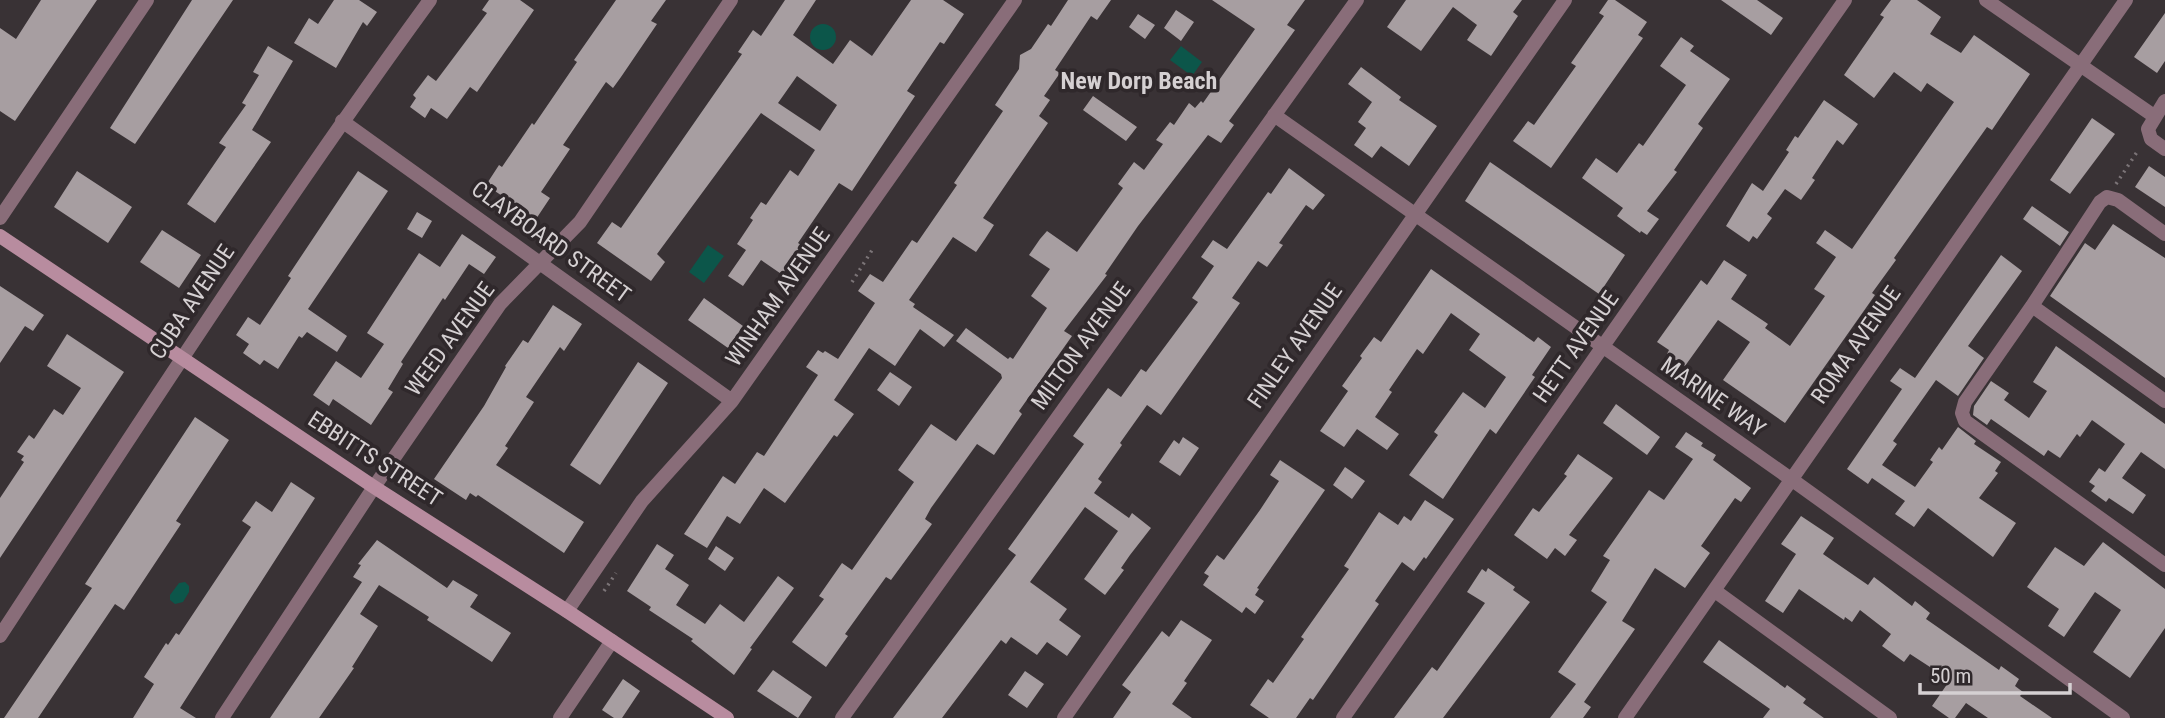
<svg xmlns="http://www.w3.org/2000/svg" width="2165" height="718" font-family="'Roboto Condensed',sans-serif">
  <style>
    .water { fill: #0c564a }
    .building { fill: #a79ea1; fill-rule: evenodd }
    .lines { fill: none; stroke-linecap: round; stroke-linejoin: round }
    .path { stroke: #7b7477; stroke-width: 3.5; stroke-dasharray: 2 5; stroke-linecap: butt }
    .street { stroke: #896d79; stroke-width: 14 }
    .secondary { stroke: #b88c9f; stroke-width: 14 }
    .labels { text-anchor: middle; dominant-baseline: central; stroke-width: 7; stroke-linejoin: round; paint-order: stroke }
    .street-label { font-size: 23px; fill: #d5d0d2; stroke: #2f282b }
    .neighbourhood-label { font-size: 24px; font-weight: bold; fill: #d5d0d2; stroke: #2f282b }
  </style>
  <rect width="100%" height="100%" fill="#393235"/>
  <path class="water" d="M810 37a13 13 0 1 1 26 0a13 13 0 1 1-26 0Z
    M1181 46 1202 62 1192 76 1170 60Z
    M708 245 724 256 704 283 689 272Z
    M185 582 189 586V592L183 602 175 604 170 600V595L179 583Z"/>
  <path class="building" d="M41 0H97L15 121 0 111V28L16 39Z
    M192 0H233L135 144 110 128Z
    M334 0H359L377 12 367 26 363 22 336 68 294 43 309 18 318 24Z
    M489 0H520L534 10 477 92 470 87 447 119 431 108 425 118 410 107 416 98 413 95 428 75 436 81 487 13 482 10Z
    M616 0H666L651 21 657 24 621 77 613 88 606 82 563 145 570 149 541 192 550 198 536 219 486 185 499 165 502 167 532 123 534 125 577 62 574 60Z
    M785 0H816L793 35 833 64 850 40 872 56 911 0H943L964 14 944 44 940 42 907 91 915 96 852 191 839 183 798 243 810 251 790 280 761 260 743 286 728 276 746 250 737 244 753 220 750 218 761 202 766 205 790 170 798 176 815 150 761 113 657 254 665 262 651 281 597 243 612 222 621 228 742 54 738 52 753 30 761 36ZM797 76 837 105 820 131 778 103Z
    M1068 0H1111L1097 20 1091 16 1055 70 1060 73 1044 96 1050 100 1039 116 1048 123 983 218 994 225 985 239 976 252 953 237 909 300 915 304 913 307 954 335 944 347 920 329 895 366 869 348 834 400 854 414 837 437 834 435 785 503 764 488 740 524 727 516 707 548 684 534 723 476 735 484 757 452 764 456 818 375 806 367 818 350 823 353 825 351 838 359 875 303 858 291 870 274 883 282 912 240 917 243 957 185 954 183 1003 111 995 105 1019 69 1020 55 1031 49 1048 24 1051 26Z
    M1212 0H1305L1287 25 1295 30 1229 121 1234 125 1221 143 1208 135 1138 226 1105 274 1107 275 1064 331 1072 336 1019 411 1022 414 994 455 977 444 931 508 925 519 932 524 891 580 886 577 845 634 848 636 826 667 792 642 824 599 819 596 842 563 852 570 914 482 898 470 931 424 956 441 1002 378 1001 374 956 341 966 328 1008 359 1010 357 1013 359 1047 308 1031 296 1050 269 1029 255 1040 239 1047 231 1077 252 1123 188 1118 184 1134 162 1144 170 1163 144 1156 140 1170 122 1174 125 1189 103 1195 108 1201 101 1203 103 1255 29Z
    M1406 0H1522L1513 12 1518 16 1491 56 1467 40 1477 25 1453 7 1421 51 1387 27Z
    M1608 0H1615L1647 22 1638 35 1643 38 1551 168 1513 141 1528 121 1534 125 1576 66 1571 63 1604 16 1599 13Z
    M1721 0H1757L1783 18 1771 35Z
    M1891 0H1917L1941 17 1930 34 1961 53 1974 35 2030 74 1992 130 1987 127 1894 258 1896 260 1872 293 1875 295 1785 423 1723 380 1750 342 1718 320 1685 366 1667 354 1669 350 1657 342 1701 280 1707 285 1724 260 1747 275 1731 299 1768 324 1765 328 1790 346 1825 296 1814 289 1836 257 1816 243 1825 230 1852 249 1954 102 1927 83 1921 92 1894 72 1874 98 1844 75 1884 17 1880 15Z
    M1176 10 1194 22 1181 41 1164 28Z
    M2165 13V61L2157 73 2134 57Z
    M1138 14 1155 25 1145 39 1129 27Z
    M1681 37 1694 46 1690 51 1730 79 1698 124 1703 128 1674 170 1677 172 1647 211 1659 219 1647 235 1641 231 1640 233 1617 216 1623 208 1582 178 1596 158 1617 173 1639 143 1643 146 1686 85 1660 66Z
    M268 46 293 61 252 130 271 142 215 223 187 204 226 147 219 143 246 105 242 103 259 75 253 72Z
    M1361 67 1401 97 1399 100 1437 126 1409 166 1381 146 1372 158 1354 145 1366 128 1358 122 1372 102 1348 84Z
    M1093 96 1137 127 1126 141 1083 110Z
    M1824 100 1858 124 1843 145 1837 140 1812 178 1815 180 1801 200 1785 189 1767 214 1772 218 1757 239 1753 236 1749 242 1726 226 1752 183 1763 191 1789 152 1786 150 1795 136 1798 138Z
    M2092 118 2115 134 2070 194 2050 180Z
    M1490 162 1625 255 1599 294 1465 201Z
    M2149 166 2165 177V207L2135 187Z
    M1289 168 1325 195 1313 210 1306 205 1279 243 1283 245 1267 267 1258 261 1232 298 1240 303 1161 415 1147 405 1120 443 1122 445 1098 479 1102 482 1094 493 1129 518 1132 513 1151 528 1130 555 1121 568 1124 570 1105 595 1084 579 1118 531 1085 507 1030 582 1067 609 1059 620 1081 636 1067 656 1047 642 1037 655 1011 637 1006 644 1001 640 942 718H893L1016 555 1008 549 1084 444 1073 436 1097 403 1108 388 1121 397 1141 369 1146 372 1198 302 1192 298 1214 266 1201 257 1213 240 1227 249 1268 192 1271 194Z
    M77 171 132 207 108 243 54 207Z
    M358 171 388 191 308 309 347 336 337 352 307 332 302 338 299 336 278 369 264 360 260 365 243 353 249 344 236 335 248 317 260 325 291 278 288 276Z
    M2032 206 2069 232 2060 246 2023 219Z
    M417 212 432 221 422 238 407 229Z
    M2113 224 2165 258V378L2050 296 2085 243 2095 250Z
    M162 230 201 255 179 288 140 262Z
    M462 234 496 257 484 274 469 264 445 300 443 298 401 362 403 364 388 389 393 392 371 425 333 399 329 406 313 395 336 361 361 378 384 344 367 333 419 253 440 267Z
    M2001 255 2022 271 1968 346 1984 358 1958 396 1936 380 1893 441 1897 444 1882 465 1915 487 1933 462 1930 460 1939 447 1942 450 1958 427 1976 441 1974 444 2001 462 1995 471 1998 473 1979 498 2016 523 1993 557 1928 508 1914 527 1895 514 1905 501 1872 478 1868 484 1847 469 1902 389 1890 381 1900 368 1915 378Z
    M1431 269 1534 342 1538 337 1551 347 1532 375 1535 377 1496 434 1490 429 1443 499 1409 475 1438 435 1434 432 1463 392 1485 408 1506 377 1469 350 1480 334 1451 313 1423 354 1417 349 1389 390 1392 392 1375 417 1399 434 1387 450 1357 429 1344 447 1320 431 1348 391 1342 386 1362 358 1360 356 1374 337 1381 342Z
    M0 286 44 315 33 331 25 326 0 363Z
    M704 298 743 326 728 348 688 320Z
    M553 305 582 324 564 351 560 347 526 397 534 402 505 446 508 448 496 465 584 522 564 553 478 495 476 497 470 493 466 500 434 479 484 406 506 367 505 366 523 340 528 343Z
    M67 334 124 372 0 558V498L24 462 21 460 24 456 17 452 29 435 34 439 54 409 63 415 81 388 47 366Z
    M2056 346 2165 424V469L2141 452 2122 478 2146 495 2133 514 2109 498 2106 502 2091 491 2095 486 2089 482 2099 468 2105 472 2125 444 2092 420 2080 437 2077 434 2060 458 2048 450 2044 456 1991 419 1987 425 1973 415 1974 406 1991 381 2009 393 2004 400 2029 418 2047 391 2033 382Z
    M638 362 668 383 600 485 570 465Z
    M890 372 912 387 899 406 877 390Z
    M1616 404 1660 437 1647 455 1603 423Z
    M195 417 229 440 176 521 181 524 124 610 115 604 38 718H4L92 588 85 584Z
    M1686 432 1703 443 1701 446 1716 455 1713 460 1751 488 1741 502 1735 498 1701 546 1710 553 1685 588 1655 568 1622 621 1635 629 1584 702 1591 707 1583 718H1550L1576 684 1558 672 1607 602 1591 591 1610 560 1603 556 1649 490 1664 500 1693 459 1675 447Z
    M1183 437 1199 448 1180 476 1159 462 1174 440 1179 444Z
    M1578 454 1613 478 1569 535 1577 540 1565 556 1555 548 1547 559 1514 535 1533 508 1539 512 1567 476 1564 474Z
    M1280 460 1325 490 1257 588 1259 589 1255 595 1264 601 1255 614 1246 607 1242 613 1203 585 1209 576 1204 573 1217 555 1224 560 1260 510 1279 481 1270 475Z
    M1345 467 1365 481 1352 499 1333 485Z
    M291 482 315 498 180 708 196 718H133L154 684 144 677 166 643 168 645 176 633 179 635 251 527 242 521 256 501 272 512Z
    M1425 500 1454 519 1426 559 1424 557 1414 571 1402 562 1375 601 1379 604 1313 700 1310 698 1296 718H1269L1250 705 1268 679 1273 683 1304 639 1301 637 1349 569 1344 566 1379 512 1398 525 1404 516 1411 521Z
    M1801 516 1834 538 1823 554 1868 585 1874 577 1912 606 1915 601 1930 613 1926 619 1999 670 2001 666 2019 679 2015 686 2023 692 2020 696 2052 718H1988L1966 703 1955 718H1949L1932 706 1950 680 1910 654 1904 662 1882 646 1891 634 1860 610 1852 622 1845 617 1844 620 1799 589 1783 613 1765 601 1796 554 1781 544Z
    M377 540 447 588 453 580 478 595 470 607 511 633 492 662 427 620 429 617 379 585 360 614 378 626 352 667 354 668 319 718H270L362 582 353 577 361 565 358 564Z
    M2103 542 2165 589V628L2130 678 2093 652 2121 610 2095 592 2064 637 2048 626 2059 609 2027 587 2055 547 2084 566Z
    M657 544 674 555 665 569 689 585 676 605 705 624 720 604 744 622 778 576 794 588 750 648 752 649 734 675 691 641 693 639 649 610 651 607 627 591Z
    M716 546 734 558 725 571 708 559Z
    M1488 568 1515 587 1513 590 1530 602 1443 718H1394L1432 667 1437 671 1485 603 1467 592 1482 569 1486 572Z
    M1181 620 1212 640 1184 681 1187 683 1172 704 1192 718H1113L1131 692 1122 685 1162 631 1169 637Z
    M1719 640 1785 688 1787 685 1806 699 1803 703 1824 718H1763L1770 709 1703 662Z
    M773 670 812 697 798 718 757 691Z
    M1025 671 1044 684 1027 708 1008 695Z
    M623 679 640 691 622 718H614L602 710Z"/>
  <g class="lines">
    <path class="path" d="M2116 184 2139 149
      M852 282 874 247
      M604 591 616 573"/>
    <path class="street" d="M1986 0 2154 116
      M2165 101 2148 129 2151 139 2165 149
      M1274 115 1791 479 2123 718
      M342 121 732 401
      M0 218 147 0
      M2165 234 2118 200 2107 197 2100 202 2032 306 1965 402 1962 413 1965 421 2165 565
      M2032 306 2165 401
      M1715 591 1890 718
      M567 611 642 501 732 401 1015 0
      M0 636C140 422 279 207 430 0
      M222 718 374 487 500 304 580 222 731 0
      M560 718 612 641
      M842 718 1357 0
      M1064 718 1565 0
      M1343 718 1845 0
      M1625 718 2126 0"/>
    <path class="secondary" d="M0 236 374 487 567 611 727 718"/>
  </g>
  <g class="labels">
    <g class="street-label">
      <text transform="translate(551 242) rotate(36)">CLAYBOARD STREET</text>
      <text transform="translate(778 297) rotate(-55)">WINHAM AVENUE</text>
      <text transform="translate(192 302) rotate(-56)">CUBA AVENUE</text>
      <text transform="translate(450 339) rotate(-54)">WEED AVENUE</text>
      <text transform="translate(1856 345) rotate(-55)">ROMA AVENUE</text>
      <text transform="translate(1081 346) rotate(-54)">MILTON AVENUE</text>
      <text transform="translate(1295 346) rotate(-55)">FINLEY AVENUE</text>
      <text transform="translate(1576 347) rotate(-55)">HETT AVENUE</text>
      <text transform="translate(1713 397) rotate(35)">MARINE WAY</text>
      <text transform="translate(375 459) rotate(33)">EBBITTS STREET</text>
    </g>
    <g class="neighbourhood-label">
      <text x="1139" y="81">New Dorp Beach</text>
    </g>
  </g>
  <path d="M1920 683v10h150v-10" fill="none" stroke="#d5d0d2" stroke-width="3.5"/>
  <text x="1930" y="683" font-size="21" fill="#d5d0d2" stroke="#2f282b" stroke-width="5" paint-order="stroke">50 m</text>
</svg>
